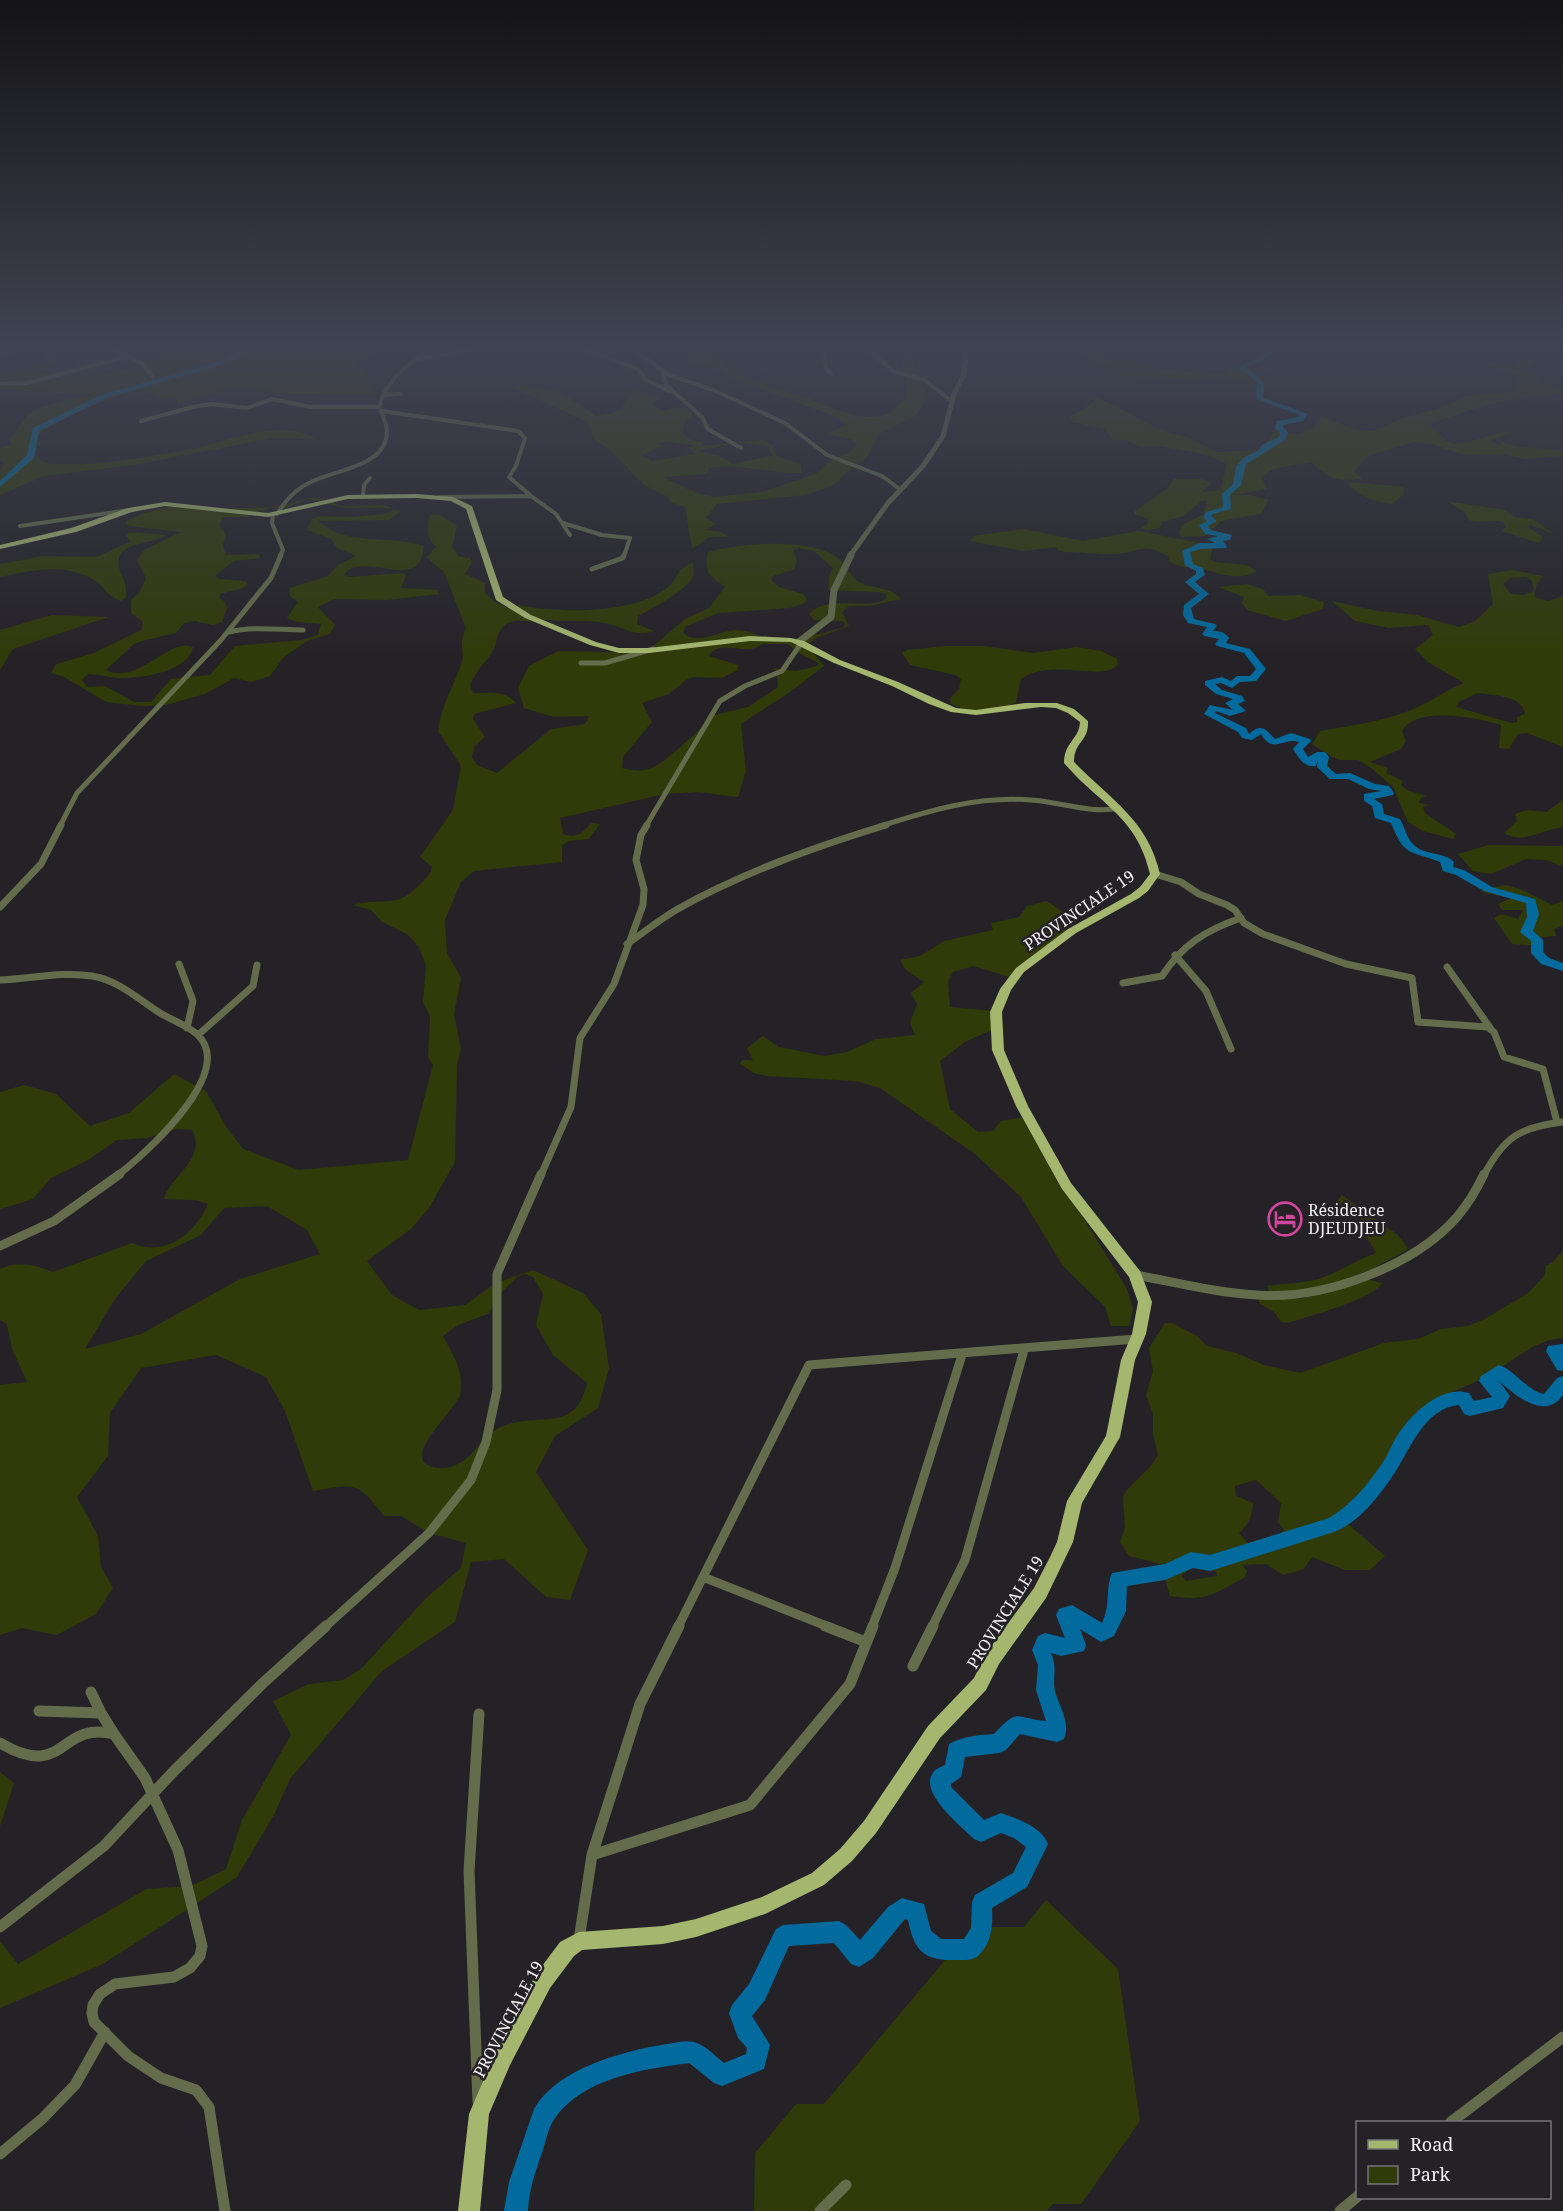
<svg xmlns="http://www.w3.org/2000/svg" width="1563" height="2211" font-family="'Noto Serif',serif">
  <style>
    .green { fill: #313a09; fill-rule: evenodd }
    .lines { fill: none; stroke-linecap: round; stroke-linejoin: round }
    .river { fill: #026a9d; fill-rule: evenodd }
    .minor-far4 { stroke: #646c4b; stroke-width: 4 }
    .minor-far3 { stroke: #646c4b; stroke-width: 5 }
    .minor-far2 { stroke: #646c4b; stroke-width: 7 }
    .minor-far1 { stroke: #646c4b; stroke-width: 9 }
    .minor { stroke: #646c4b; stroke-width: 11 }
    .tertiary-far1 { stroke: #646c4b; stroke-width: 5 }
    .tertiary { stroke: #646c4b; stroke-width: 7 }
    .primary { fill: #a5b66f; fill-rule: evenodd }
    .labels { text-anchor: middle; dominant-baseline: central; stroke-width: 5; stroke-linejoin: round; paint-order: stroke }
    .street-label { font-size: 16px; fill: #f2f0f4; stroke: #252227 }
    .poi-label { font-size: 16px; fill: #f2f0f4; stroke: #252227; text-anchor: start }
  </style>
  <rect width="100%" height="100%" fill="#252227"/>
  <path class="green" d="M52 347H364V351L377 354 360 361 357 368 368 375 367 383 376 394 274 393 246 388 229 389 178 403 176 398 169 399 136 390 75 411 35 437 41 443 34 453 44 463C91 468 140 458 186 450 225 443 279 416 317 439L272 438 135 465 44 476 0 495V471L4 463 0 460V448L11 445 9 440C15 433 20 425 26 417 38 403 77 399 94 395L0 389V375L44 361 41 354ZM71 348 112 353 152 350 166 352C125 375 94 381 47 373 41 372 35 374 29 370L37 367 45 370Z
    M674 347C681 347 690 346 697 348 714 355 728 367 744 376 762 385 782 389 801 396 829 405 884 438 904 397 912 382 898 369 902 353L898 347H917C910 358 915 383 926 389L927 398 915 416 879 434 867 458 852 468 834 485 805 495 717 504 706 518 716 524 706 530 721 532 729 537H710L692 549 685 507 671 502 668 497 644 485 609 449 593 439 590 427 581 419 511 387 526 385 562 393 596 416C627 412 617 410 635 389L660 398 652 403 662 411 679 407 690 409 693 416 685 419 683 433 689 439 703 443 701 446 762 440 772 445 776 456 801 464 802 473C767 474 745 463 709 468L707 474 662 477 697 493 714 497 762 492 816 474 828 462 850 452 857 444 850 439 827 434 846 425 836 417 741 382 714 368 692 363ZM669 442 695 446 686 447 692 450 694 454 652 461 641 455 663 446 657 443ZM741 443 768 446 772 456 732 464 719 456 697 451Z
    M1091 351 1166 370 1217 374 1224 373 1227 368C1245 367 1250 372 1265 378L1246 380 1223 376 1199 379 1120 376 1115 373 1128 372 1129 370C1110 366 1091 361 1077 355V352Z
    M1528 360 1535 361 1525 369 1541 383 1563 389V395L1529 396 1490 404 1431 423V426L1451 444C1473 445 1490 431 1512 432L1490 441 1503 446 1498 441 1519 447 1563 450V456L1525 459 1504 454 1464 455 1432 444 1414 442 1368 456 1354 471 1363 479C1336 481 1332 481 1311 462L1273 469 1262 478 1267 489 1233 495H1250L1269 500 1261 514 1222 521 1204 536 1182 537 1179 534 1182 525 1204 514 1207 500 1201 501 1184 516 1162 522 1160 528 1147 530 1141 528 1148 523V519L1134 514 1135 511 1167 489 1174 479H1201L1211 483 1202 492 1220 490 1227 465 1225 463 1203 454 1159 446 1140 447 1126 440H1112L1105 429 1072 422 1069 417 1090 405 1097 397 1163 431 1187 437 1217 452 1256 450 1267 442 1276 428C1293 438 1307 435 1320 421V416L1356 430 1373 431 1403 418 1441 408 1466 396 1513 392 1521 376 1487 365 1494 362 1512 366 1517 361Z
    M1351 482 1403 487 1404 494 1392 504C1373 501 1361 498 1348 484Z
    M313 497 342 506 383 505 401 511 389 520 318 521C346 547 389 534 424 546 423 551 422 560 418 564 401 582 359 552 344 575L350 577 404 573 406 576 401 588 437 590 439 594 387 600 334 599 318 607 335 625 330 634 307 641 284 657 270 676 252 682 234 678 205 694 166 705 141 706 106 702 64 677 51 673 56 664 94 653 141 630 143 622 131 613V600L139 593 146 578 137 560 144 550 181 532 129 526 125 522 144 513 183 504 213 509 277 507ZM307 499 347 508H392L394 510 384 514 350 517 320 516 312 519 307 530 331 539 337 548 356 556 338 565 328 576 290 588V596L298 602 287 618 297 622 321 624 318 635 301 640 235 646 210 675 171 679 151 702H134L105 686 87 687 82 680 88 674C100 674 113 679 125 678 145 678 189 670 193 647 168 637 138 686 106 670L134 644 142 641 176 633 184 623 195 621 213 625 222 622 227 608 224 601 219 598 220 594 243 588 248 584 245 581 219 579 215 576 234 561 260 558 259 554 226 555 223 545 226 534 219 526 223 517H247L269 508H286Z
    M1446 501 1506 510 1514 517 1533 519 1554 534 1531 525 1528 527 1543 537 1539 543 1501 531 1506 527 1503 522C1491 519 1481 525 1469 520L1465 512Z
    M438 514 457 526 452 547 458 556 470 558 472 562 465 574 485 583V593L495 602 538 622C521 621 506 616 498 635 496 640 496 645 494 649 486 663 477 668 470 685L473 693C490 693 505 690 516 703L474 714 473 719 485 737 475 746 472 757 477 765 497 773 551 729 585 724 589 716 554 717 524 708 518 688 529 666 558 651 645 653 685 619 709 608 725 587C710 576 703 573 708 552 739 543 811 537 838 558 846 565 851 577 859 582 874 590 890 586 901 599L870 606H849L842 612 849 626 816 638 807 645 824 666 790 692 741 724 746 771 738 797 698 792 665 794 560 818 563 834C577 839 582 833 591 823L600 824 589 839 569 841 562 845V862L474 871 461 882 445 920 447 953 461 978 454 1014 461 1049 457 1065 455 1162 429 1208 411 1229 367 1261 392 1295 419 1310 465 1305 496 1283 533 1270 583 1293 601 1314 609 1368 598 1408 555 1436 536 1472 588 1550 570 1600 546 1597 504 1559 471 1562 455 1622 382 1671 290 1779 274 1815 237 1877 103 1964 0 2008V1941L18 1964 146 1889 191 1886 226 1869 242 1820 291 1735 273 1701 309 1684 343 1680 361 1669 426 1598 461 1568 466 1543 429 1533 401 1516H384C357 1481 356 1484 313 1491L285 1411 266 1377 216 1355 141 1368 110 1413 108 1456 77 1497 98 1536 101 1567 113 1588 96 1614 57 1635 22 1628 0 1635V1385L27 1382 12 1349 7 1324 0 1320V1269C17 1260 36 1265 53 1272L132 1243C164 1258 195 1234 208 1204L195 1200 164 1199C169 1177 208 1158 192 1130L177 1129 147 1138 117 1140 88 1160 51 1178 33 1199 0 1209V1092L24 1085 56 1094 90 1126 129 1113 174 1074 206 1091 225 1125 243 1149 299 1170 408 1160 433 1065 428 1057 430 1016 423 1002 426 965 418 946 407 934 382 922 371 910 353 905C387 896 396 911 422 882 427 877 431 874 432 867L420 857 453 810 461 766 438 731C442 704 452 690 461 665 466 651 457 647 466 628L444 572 426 557 436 547C426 538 426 527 430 515ZM798 548 814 551 833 568 829 576V590L878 592 886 594V598C873 612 828 593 809 614L814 620 842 621 845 623 844 627C822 633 799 642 776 640 761 639 751 630 736 630 717 631 699 646 683 633L685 627 718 613 790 608 805 603 807 599 803 594 779 587 771 580 773 576 794 569 797 561 793 550ZM764 644H788L799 653 818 663V666L796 671 773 668 777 672 778 687 748 707 710 716C700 731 690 738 677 750 658 766 648 775 622 768L623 757 652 722 642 703 669 694 686 680 693 677 722 678 738 670V665L709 656C717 641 738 651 751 649 755 649 759 645 764 644ZM267 1206 307 1230 320 1254 240 1279 141 1334 85 1349 115 1299 146 1261 201 1235 224 1208ZM525 1274 533 1277 543 1294 536 1325 553 1355 587 1383C578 1422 557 1418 524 1421 476 1427 483 1455 453 1466 446 1469 437 1469 430 1466 401 1455 459 1409 461 1391 463 1369 453 1355 443 1336L458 1325 488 1314 499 1295 518 1276Z
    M1023 529 1083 541 1138 531 1200 543 1212 549 1210 559 1214 562 1246 565 1257 571C1241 580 1226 576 1210 571 1193 566 1188 571 1168 561L1169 557C1142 541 1142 552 1116 554 1099 555 1081 552 1064 552L1057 549V547L1023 551 970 541 974 536Z
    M129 532 166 535C154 545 115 540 119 566 121 579 127 578 126 597L121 601C104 594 106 588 96 581 66 562 32 570 0 577V564L43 556 97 557 131 541 126 536Z
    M693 562C693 566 695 572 693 576 688 590 651 609 638 616L637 624 654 631C634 638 624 627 605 623 578 617 537 629 517 605 558 613 632 615 667 588 679 578 674 571 693 562Z
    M1512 570 1543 576 1537 584 1534 597 1548 601 1563 596V747L1527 733 1518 734 1509 749 1499 748 1501 725C1478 718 1417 705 1402 731L1406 741 1401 749 1370 762 1388 768 1386 773 1403 781 1401 785 1407 790 1427 796 1421 798 1419 803 1430 805 1423 807 1425 813 1456 834 1453 839 1423 831 1408 822 1393 787 1371 768 1358 760H1340L1331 756 1312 744 1320 731C1349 726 1379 722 1406 712 1427 705 1445 690 1464 683L1428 662 1415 649 1433 635 1428 625 1389 628 1355 621 1332 601 1378 611 1417 615 1459 627 1475 621 1493 604 1488 574ZM1526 577 1532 581 1534 591 1524 595 1511 594 1503 584 1510 578ZM1477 693C1491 695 1523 695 1525 714L1517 717V722L1512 723 1456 707 1459 702Z
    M1247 584 1263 589 1268 596 1300 595 1324 602 1323 609 1286 621 1247 610 1242 603 1244 597 1218 587Z
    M52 615 109 617 13 649 0 670V630Z
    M945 646H984L1033 653 1077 647 1101 651 1117 659 1118 664C1105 683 1051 657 1021 679L1016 703C994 712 972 715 950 703V698L959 689 961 679 955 675 910 665 902 653 907 650Z
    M1563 800V827C1544 829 1523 845 1504 833L1517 821 1515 814 1526 810 1546 812Z
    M1488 845 1563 846V866L1545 860 1526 859 1491 874 1473 871 1458 854Z
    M1506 885 1525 891 1552 905 1563 901V926L1554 929 1556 936 1542 937 1544 946 1512 944 1494 918 1501 914 1518 919 1523 910H1502L1498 904 1511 898 1481 892 1484 889Z
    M1046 901 1062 911 1066 935 1012 978 974 966 953 972 948 982 950 1007 994 1011V1029L965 1042 940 1061 950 1109 978 1132 993 1131 1001 1121 1028 1116 1062 1183 1127 1289 1133 1310 1129 1326H1111L1105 1307 1063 1266 1021 1197 975 1154 880 1088 856 1081 766 1076 754 1073 740 1064 742 1060H753L747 1048 763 1036 779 1047 824 1056 847 1052 876 1039 915 1035 910 1023 917 1004 911 993 924 982 906 970 900 960 920 956 944 941 993 930 991 923 1019 917 1027 906Z
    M1342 1195 1398 1235 1408 1249C1361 1277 1325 1292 1270 1292L1267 1286C1286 1283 1305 1284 1324 1277 1343 1270 1356 1260 1376 1253L1365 1234 1360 1219 1337 1201Z
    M1563 1251V1338L1549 1340 1532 1347 1483 1379 1447 1394 1417 1416 1386 1464 1346 1512 1349 1525 1385 1556 1370 1570H1345L1312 1557 1304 1569 1283 1575 1266 1564 1242 1565 1247 1571 1245 1577C1214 1594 1207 1602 1170 1596L1161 1564 1129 1556 1120 1542 1125 1528 1123 1497 1126 1491 1151 1466 1158 1455 1153 1435V1414L1146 1395 1153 1371 1149 1348 1165 1323H1172L1197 1336 1207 1346 1236 1353 1264 1365 1300 1373 1384 1343 1418 1339 1441 1329 1467 1326 1483 1320 1528 1293 1545 1275 1546 1265 1552 1263ZM1256 1480 1281 1503 1278 1522 1284 1530 1272 1541 1258 1540 1248 1543 1239 1533C1249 1524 1252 1517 1253 1503L1236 1496 1235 1486ZM1192 1567 1216 1571 1217 1576 1186 1581 1181 1576Z
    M1365 1279 1382 1283C1376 1298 1307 1317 1288 1323L1281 1322 1274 1312 1259 1303V1300L1305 1298Z
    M0 1772 14 1783 0 1826Z
    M1046 1900 1118 1969 1140 2121 1081 2204H1053L1047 2211H754L755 2153 796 2104H824L973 1927H1024Z"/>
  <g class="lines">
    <path class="river" d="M253 347H262L215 367 109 397 39 431 34 458 0 487V481L27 455 33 428 104 394 210 364Z
      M1269 347H1276L1266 359 1246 367 1263 381 1264 392 1262 397 1308 414 1303 421 1283 425V427L1288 432 1285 440 1246 464 1241 485 1230 495 1231 509 1213 514 1211 516 1217 521 1208 526 1211 530 1232 535 1230 540 1223 541 1227 546 1226 548 1201 549 1190 552 1193 564 1203 568 1205 575 1195 582 1209 594 1191 608 1194 619 1215 624 1217 626 1213 631C1220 631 1225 632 1229 638L1226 643 1250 649 1266 669 1256 681 1240 682 1232 688 1221 683 1215 684 1222 690 1242 696 1245 701 1238 704 1246 711 1230 716 1216 711 1215 713 1246 728 1249 734C1262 722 1266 730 1275 739L1291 733 1310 739 1311 741 1303 749 1308 757 1317 752H1325L1329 757 1327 766 1336 774 1350 773 1375 784 1389 786 1394 793 1393 795 1374 799 1382 804 1384 814 1400 819C1405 827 1406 838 1414 845 1425 856 1443 851 1454 862L1453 867 1464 870 1492 887 1535 899 1539 914 1533 931 1543 940V952L1549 958 1563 963V971L1541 964 1531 953V941L1520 932 1527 917 1526 903 1484 891 1456 875 1443 871 1440 862C1410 850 1405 858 1391 823L1375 818 1372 806 1364 801V794L1381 791 1369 789 1348 779H1330L1317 767 1318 759 1316 766C1304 768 1299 758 1293 749L1299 742C1284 737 1273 755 1261 734L1252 740 1242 738 1238 732 1204 714 1210 705 1233 710 1225 703 1233 699 1216 694 1205 685V681L1222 677 1231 681 1237 676H1250L1256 669 1244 653 1217 646 1215 644 1219 639 1204 636 1202 634 1207 627 1188 623 1183 615 1184 605 1199 594 1185 582 1196 574V571L1185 565 1182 551 1200 543H1215L1207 539 1218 536 1205 534 1199 525 1207 521 1203 517 1206 512 1223 507 1222 494 1233 484 1236 467 1243 458 1259 450 1262 445 1279 437 1280 433 1275 428 1277 421 1298 417 1300 415 1256 399 1257 382 1238 367 1262 357Z
      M1563 1344V1371L1557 1370 1546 1351 1548 1346Z
      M1499 1365C1516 1371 1526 1390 1544 1394L1557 1378 1563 1376V1395C1545 1421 1516 1396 1499 1381L1510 1396 1503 1408 1470 1416 1464 1414 1459 1405C1424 1408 1410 1450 1394 1474 1379 1496 1360 1522 1334 1532L1210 1571 1193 1568 1165 1580 1127 1586 1126 1611 1114 1636 1101 1642 1080 1629 1086 1645 1084 1651 1061 1656 1051 1653C1058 1670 1052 1677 1055 1691 1059 1707 1071 1722 1064 1739L1057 1742 1020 1734 1006 1750 999 1753 965 1757 961 1777 951 1784V1787L984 1820 1001 1813C1018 1819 1041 1826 1048 1844L1027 1887 992 1908C993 1925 992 1943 978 1956 972 1961 962 1960 955 1960 923 1961 914 1950 908 1920L905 1919 873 1958 859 1967 851 1964 834 1943 789 1946 765 2000 752 2016 770 2045 764 2069 722 2086 714 2083 689 2063C644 2069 583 2078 555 2118 548 2128 546 2141 542 2153 535 2172 529 2190 528 2211H504L509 2182 534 2109C557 2068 624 2051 667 2044 675 2043 686 2040 694 2042 705 2045 715 2056 724 2063L746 2054 747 2048 738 2038 729 2013 732 2005 749 1984 776 1929 783 1925 839 1921 846 1925 860 1940 888 1907 902 1898 924 1904 931 1931 941 1939H964L971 1928 972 1902 975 1895 1013 1873 1026 1847 1014 1838 1001 1833 981 1842 974 1839C962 1827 918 1792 933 1773 935 1769 941 1767 945 1765L949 1744C964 1736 978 1735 994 1734 1019 1707 1014 1718 1046 1721L1036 1690 1038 1665 1032 1650 1038 1636 1045 1633 1065 1638 1056 1615 1059 1609 1072 1605 1102 1623C1111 1604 1105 1589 1112 1573L1165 1564 1191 1552 1210 1555 1329 1518C1351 1505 1367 1485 1381 1465 1388 1456 1391 1445 1397 1436 1410 1415 1441 1384 1469 1393L1474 1401 1492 1397 1479 1381 1481 1376Z"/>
    <path class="minor-far4" d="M109 347 143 364 153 377
      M578 347 638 369 646 380 669 391
      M630 347 669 375 713 390 785 423 827 455 882 476 901 490
      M823 347 826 368 831 374
      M865 347 893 371 925 380 952 402
      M0 355 30 347
      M418 359 487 347
      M662 370 666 385 702 417 708 429 741 448
      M0 384 26 383 126 357
      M383 395 401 394
      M382 411 518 431 525 438 516 466 509 477 531 496
      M141 421 193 407 212 404 247 408 272 399 311 407H379
      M363 495 364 485 370 478
      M439 497 531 496 556 514 570 535
      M277 514C285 501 297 488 311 482 332 471 380 467 386 439 389 427 383 417 379 407 387 378 409 365 431 347
      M273 515 272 523 283 550 280 556
      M563 523 602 535 630 538 624 556
      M20 526 129 510"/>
    <path class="minor-far3" d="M592 569 623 558 624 555
      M229 632C253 626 278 630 303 630
      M581 663H605L653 649
      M60 826 77 793 221 640 271 578 281 555
      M646 826 720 701 745 686 782 671 802 642
      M881 826C931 810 978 796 1031 800 1061 802 1090 814 1119 808"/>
    <path class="minor-far2" d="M1155 874 1181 882 1199 894 1227 905 1235 910 1244 923 1263 934 1346 964 1412 978 1418 1022 1487 1027 1494 1032 1504 1057 1543 1069 1557 1122
      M0 907 41 864 61 825
      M627 944C643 933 659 920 676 910 741 873 815 847 886 825
      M1175 955 1206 991 1231 1049
      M179 964 193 1001 187 1028
      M1447 967 1491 1029
      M0 980C30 979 62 971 92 976 118 980 138 999 160 1013 173 1021 193 1027 202 1040 229 1079 145 1154 118 1175
      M1123 983 1162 976C1182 945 1206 930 1241 918
      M198 1035 253 986 257 965
      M541 1175 571 1107 580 1038 614 984 643 905 644 889 636 860 641 835 647 825
      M1484 1175C1504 1137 1520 1127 1563 1122"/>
    <path class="minor-far1" d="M0 1246 54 1221 120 1174
      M1135 1275C1176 1282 1216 1293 1257 1295 1323 1300 1413 1267 1457 1217 1468 1204 1477 1189 1484 1174
      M703 1577 829 1627
      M325 1627 429 1533 471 1480 486 1442 497 1390V1274L541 1174
      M678 1627 809 1365 1136 1339
      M872 1627 895 1568 962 1355
      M932 1627 965 1560 1024 1350"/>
    <path class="minor" d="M825 1626 866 1642
      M913 1666 933 1626
      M91 1692 101 1713
      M39 1711 101 1713 114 1734
      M0 1743C66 1782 58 1720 114 1734L145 1778 178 1850 202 1946 200 1956 190 1968 174 1977 115 1984 100 1994 93 2005 92 2013 94 2022 128 2056 161 2078 196 2090 209 2107 225 2211
      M592 1855 750 1805 850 1684 873 1626
      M0 1927 104 1846 173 1772 262 1684 326 1626
      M579 1940 592 1855 640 1704 679 1626
      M478 2102 469 1871 479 1714
      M1451 2122 1563 2037
      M0 2154 42 2119 75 2085 105 2032
      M820 2211 846 2185
      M1340 2211 1358 2196"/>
    <path class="tertiary-far1" d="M850 556 888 503 923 466 943 436 954 394 963 376 967 347"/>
    <path class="tertiary" d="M800 641 831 617 834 590 851 555"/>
    <path class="primary" d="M417 494 453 497 472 506 503 597 531 615 596 642 619 648H649L750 636 791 638 804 641 840 660 898 682 956 708 976 710 1025 703H1057L1074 709 1088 721C1089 742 1074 741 1074 762 1110 799 1148 820 1160 874L1148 891 1139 898 1076 933 1024 972 1011 990 1002 1012 1004 1050 1028 1106 1071 1183 1140 1271 1152 1302 1146 1334 1135 1360 1120 1437 1082 1503 1073 1542 1046 1598 999 1664 986 1690 940 1738 876 1833 852 1861 824 1885 765 1914 696 1937 663 1944 582 1950 574 1956 550 1988 510 2065 489 2114 480 2211H458L469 2114 496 2051 536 1974 560 1942 579 1932 663 1926 696 1919 762 1897 812 1873 840 1849 864 1821 928 1726 974 1678 987 1652 1034 1588 1050 1557 1057 1542 1067 1501 1106 1436 1121 1360 1132 1334 1138 1302 1129 1277 1062 1189 1016 1106 992 1050 990 1012 1000 989 1016 968 1068 929 1131 894 1140 887 1150 874C1137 816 1099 804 1064 763 1064 742 1079 740 1080 722L1068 713 1056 708 1041 707 976 715 951 712 929 704 892 686 834 663 791 642 750 641 649 653H619L590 645 525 618 496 600 466 509 451 501 417 498 348 499 268 517 165 506 132 512 76 532 0 549V545L71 528 128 508 165 502 268 513 348 495Z"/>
  </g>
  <linearGradient id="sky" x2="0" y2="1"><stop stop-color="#141315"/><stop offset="0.53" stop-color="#404452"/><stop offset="1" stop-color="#404452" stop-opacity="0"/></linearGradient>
  <rect width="1563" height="657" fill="url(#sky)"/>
  <defs>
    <g id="hotel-ring" transform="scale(1.725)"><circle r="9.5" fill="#252227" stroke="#d1479c" stroke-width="1.5"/><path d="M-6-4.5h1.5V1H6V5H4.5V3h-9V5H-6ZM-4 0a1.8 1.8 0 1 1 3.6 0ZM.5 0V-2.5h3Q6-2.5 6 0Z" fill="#d1479c"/></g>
  </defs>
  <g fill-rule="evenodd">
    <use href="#hotel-ring" x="1285" y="1219"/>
  </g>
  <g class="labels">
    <g class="street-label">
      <text transform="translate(1079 910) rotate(-34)">PROVINCIALE 19</text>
      <text transform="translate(1005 1612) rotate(-58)">PROVINCIALE 19</text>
      <text transform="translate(508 2019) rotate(-62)">PROVINCIALE 19</text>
    </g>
    <g class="poi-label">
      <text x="1308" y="1210">Résidence<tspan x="1308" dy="18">DJEUDJEU</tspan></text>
    </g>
  </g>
  <rect x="1356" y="2121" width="195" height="78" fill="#252227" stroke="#777479" stroke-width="1.5"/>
  <rect x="1368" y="2140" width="30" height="9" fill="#a5b66f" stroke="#777479" stroke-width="1.5"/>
  <text x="1410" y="2151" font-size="18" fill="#f2f0f4">Road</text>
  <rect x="1368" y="2166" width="30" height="18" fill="#313a09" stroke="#777479" stroke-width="1.5"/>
  <text x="1410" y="2181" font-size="18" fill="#f2f0f4">Park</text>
</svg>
